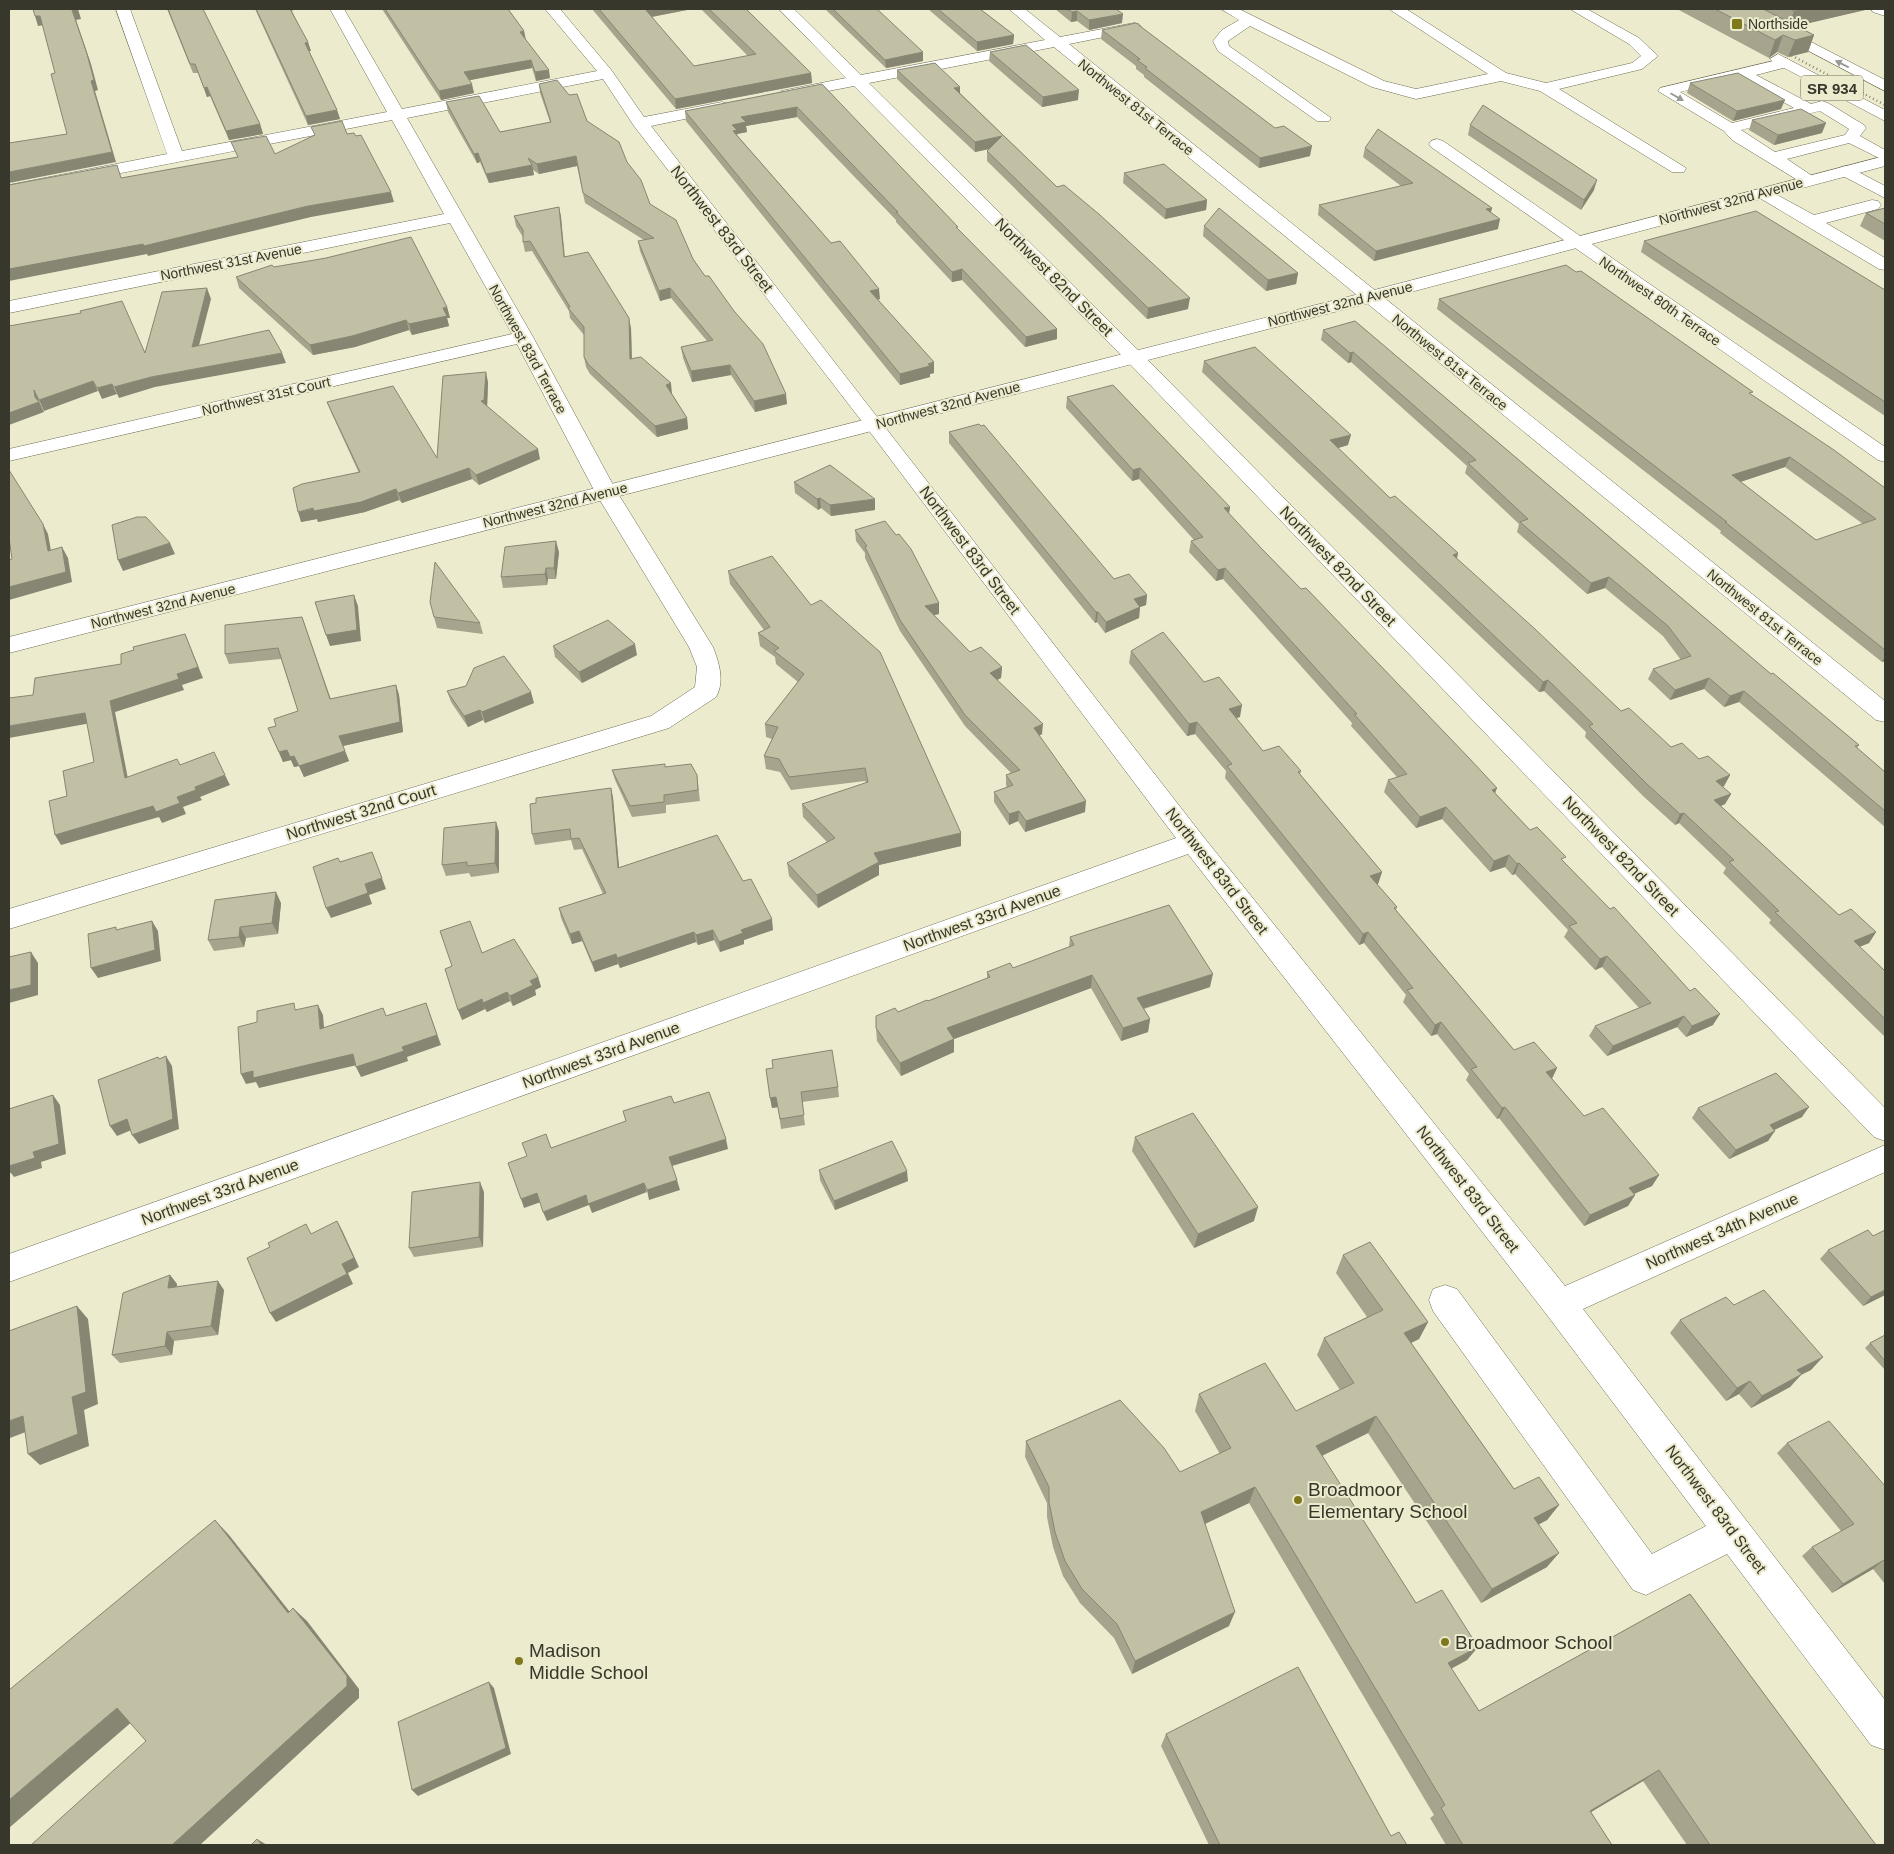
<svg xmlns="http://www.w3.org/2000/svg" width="1894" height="1854" font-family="Helvetica,sans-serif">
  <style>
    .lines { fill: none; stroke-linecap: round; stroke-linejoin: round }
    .minor-casing { stroke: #6e6d53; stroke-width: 1 }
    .major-casing { stroke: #6e6d53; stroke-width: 1 }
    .minor { fill: #fff; fill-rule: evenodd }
    .major { fill: #fff; fill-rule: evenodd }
    .rail { stroke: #888773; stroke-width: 2.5; stroke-dasharray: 1 3; stroke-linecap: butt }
    .wall { fill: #a6a48d; fill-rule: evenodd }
    .shaded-wall { fill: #878673 }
    .building { fill: #c1bfa4; stroke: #878673; fill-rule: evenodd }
    .oneway { fill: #9b9b95 }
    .poi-dot { fill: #7f781d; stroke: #edebce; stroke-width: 2 }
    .labels { text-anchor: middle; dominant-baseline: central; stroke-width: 4; stroke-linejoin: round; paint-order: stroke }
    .far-poi-label { font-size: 14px; fill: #37372b; stroke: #edebce; text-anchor: start }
    .far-street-label { font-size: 14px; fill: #37372b; stroke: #edebce }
    .shield { fill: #edebce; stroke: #6e6d5c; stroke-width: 1 }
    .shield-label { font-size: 15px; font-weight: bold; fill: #37372b }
    .street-label { font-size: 16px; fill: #37372b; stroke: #edebce }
    .near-poi-label { font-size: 19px; fill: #37372b; stroke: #edebce; text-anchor: start }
  </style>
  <rect width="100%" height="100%" fill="#edebce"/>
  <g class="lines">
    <g class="minor-casing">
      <path id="minor" d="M116 9H130L182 151 387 112 330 9H344L402 109 597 71 545 9H560L612 71 644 117 722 102 728 104 730 107 728 110 651 126 1202 835 1565 1286 1885 1145V1172L1583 1309 1885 1700V1750L1871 1745 1727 1554 1646 1595 1633 1590 1433 1311 1429 1300 1433 1289 1445 1285 1457 1289 1652 1554 1706 1526 1547 1315 1188 854 9 1282V1254L1176 838 867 428 634 126 603 79 407 118 533 337 617 492 713 647C719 663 725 681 716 697L669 728 9 929V909L651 716 695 687 697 667 689 647 595 492 517 344 9 461V449L512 334 450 223 9 313V301L444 214 392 120 9 195V185L167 154Z
        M779 9H794L861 75 1045 40 1009 9H1025L1060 37 1134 23 1139 24 1141 27 1139 30 1069 44 1885 701V722L1876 720 1054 47 869 83 1141 353 1885 1108V1141L1874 1137 1127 361 854 86 787 99 781 97 779 94 781 91 846 78Z
        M1221 9H1239L1384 81 1416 89 1488 74 1389 9H1406L1506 73 1546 83 1632 63 1641 56 1629 44 1570 9H1587L1639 38 1658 56 1642 69 1559 89 1686 168 1684 172H1672L1540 91 1501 81 1416 99 1372 87 1250 26 1228 41 1229 46 1331 118 1329 121H1317L1218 51 1213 41 1222 30 1239 20Z
        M1871 9H1885V16L1873 12Z
        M1786 58 1794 63 1791 66 1756 75 1811 104 1822 101 1828 103 1864 125 1866 128 1860 136 1885 150V161L1849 143 1787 159 1818 180 1816 184H1804L1732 140 1724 131 1658 91 1660 88ZM1740 78 1794 108 1732 123 1680 92ZM1820 111 1849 129 1845 135 1775 152 1741 130Z
        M1437 139 1443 141 1885 447V462L1878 460 1431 147 1429 144 1431 141Z
        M1847 166 1885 186V198L1841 175 1839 171 1841 167Z
        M1764 188 1814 215 1872 200 1878 201 1881 205 1878 209 1826 223 1885 258V270L1879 269 1758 197 1755 193 1758 189Z"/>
    </g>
    <g class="major-casing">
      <path id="major" d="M1729 9H1747L1885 80V91Z
        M1778 54 1885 110V121L1773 62 1770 59Z
        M1885 156V166L1377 301 9 653V637L1363 293Z"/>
    </g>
    <use href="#minor" class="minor"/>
    <use href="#major" class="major"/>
    <path class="rail" d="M1781 50 1885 105"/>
  </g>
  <path class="wall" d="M167 9H203L260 124 263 134 229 140 210 96 207 97 198 73H193Z
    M255 9H292L293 11H292L311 51H309L337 110 340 119 308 125Z
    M382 9H508L524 31 525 39 550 78 536 81 532 68 469 80 474 93 441 100Z
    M592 9H692L651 17 694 66 748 56 701 9H746L811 73 812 83 676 109Z
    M825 9H877L923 61 886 68Z
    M928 9H980L1014 35 1013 44 977 51Z
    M1055 9H1116L1122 23 1089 30 1077 21 1071 22Z
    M1677 9H1865V10L1796 26 1814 35 1808 52 1788 57 1777 52 1769 58Z
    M1102 30 1310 156 1259 168 1144 77V75L1136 69V66L1101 39Z
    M990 52 1078 100 1042 107 989 61Z
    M897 70 960 93 1057 187 1188 309 1147 319 987 161V151L990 149 975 152 897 79Z
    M1690 83 1781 109 1733 121 1687 93Z
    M539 84 587 121 627 162 650 204 693 259 787 404 755 412 731 375 692 382 683 358 681 347 707 341 671 298 660 301 640 251 638 241 644 240 585 203 577 166 539 174 533 170 534 175 489 183 480 162 477 163 448 112 446 102 500 132 550 122 540 93Z
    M822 84 1057 339 1025 347 962 280 952 282 896 222V220L797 117 746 126 747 132 737 134V135L880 299 877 300 934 373 930 374V377L900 385 686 121 685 111Z
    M1752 120 1822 133 1774 145 1749 130Z
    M1470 125 1594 190 1581 210 1468 135Z
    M1365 148 1492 208 1491 212 1498 229 1374 261 1318 215 1319 205 1401 186 1363 157Z
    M1124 173 1207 200 1206 210 1165 219 1123 183Z
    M559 207 561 217 565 257 631 328 632 359 672 394 687 418 688 429 657 437 590 374 586 367 584 357V335L570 318 569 311 532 251 525 252 523 242V237L516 226 514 216Z
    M1885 208V241L1860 226 1866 213Z
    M1204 226 1298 273 1296 284 1266 291 1203 236Z
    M1644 241 1885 290V416L1641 252Z
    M274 267 447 307 450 318H447L449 326 412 335 409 330 355 347 313 355 239 288 236 277Z
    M1439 299 1752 395 1885 488V661L1882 662 1720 533 1721 531 1437 309ZM1785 467 1863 524 1816 540 1740 482Z
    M1355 321 1771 674 1859 745 1857 748 1885 772V827L1739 702 1724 707 1704 689 1670 700 1648 679 1653 669 1681 660 1663 636 1605 588 1587 594 1517 532 1519 524 1465 473 1467 466 1351 362 1348 363 1321 340 1323 330Z
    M1204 361 1348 445 1338 448 1390 498 1458 553 1457 559 1621 711 1671 747 1699 759 1730 775 1724 786 1723 787 1731 794 1725 804 1721 806 1839 915 1876 932 1869 943 1859 947 1885 971V1037L1769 923 1771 920 1723 873 1726 868 1679 823 1675 825 1643 796 1585 737 1586 732 1544 691 1539 692 1202 372Z
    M488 382 487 406 540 459 479 485 472 479 402 503 399 500 365 512 318 522 317 519 301 522 359 473 331 412 327 402 437 458Z
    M1067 397 1230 507 1229 514 1530 830 1564 862 1713 1025 1686 1037 1677 1027 1607 1056 1589 1036 1595 1026 1639 1008 1602 967 1595 970 1564 937 1568 930 1515 874 1512 875 1505 867 1490 872 1442 819 1416 828 1384 792 1388 780 1397 777 1351 726 1352 723 1223 579 1216 581 1189 552 1191 541 1194 540 1139 479 1132 481 1066 408Z
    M949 432 1114 579 1147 595 1146 605 1140 607 1139 618 1105 633 1097 622 1095 623 949 443Z
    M794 482 875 510 831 516 821 508 818 510 795 493Z
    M855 530 939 614 934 615 970 652 1002 667 1001 678 997 680 1042 734 1039 736 1085 812 1025 832 1018 821 1009 825 994 802V792L1007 787 1006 785V775L1011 773 965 726 900 631 865 558V553L856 541Z
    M559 552 556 579H548L547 585 503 588 501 577Z
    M728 571 961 846 879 865V875L818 908 789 876 787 863 827 842 803 817 802 804 866 783 865 781 791 790 780 772 766 769 764 756 772 739 766 737 765 724 798 682 776 664 775 657 760 646 758 633 764 630 730 584Z
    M302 617 331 699 396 685 399 695 403 732 343 746 349 761 304 777 299 766 294 767 291 760 283 762 268 728 276 726 298 711 281 659 229 664 225 654Z
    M434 617 480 623 483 634 437 628Z
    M553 646 637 655 582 683 555 657Z
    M1131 651 1204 682 1240 717 1236 718 1263 751 1301 771 1300 774 1382 872 1378 884 1377 885 1397 907 1396 910 1514 1050 1557 1068 1552 1079 1584 1116 1659 1175 1652 1186 1634 1194 1635 1195 1628 1206 1584 1226 1499 1118 1497 1119 1466 1080 1469 1074 1437 1034 1431 1036 1403 1002 1406 995 1364 943 1359 945 1225 778 1226 771 1195 734 1187 736 1129 663Z
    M466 686 534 703 485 723 483 720 468 727 451 702 447 691Z
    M665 767 697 775 700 801 666 805V813L632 817 615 780 612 770Z
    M611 788 613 798 619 867 743 881 773 930 744 940V944L720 952 714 940 698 945 696 942 620 968 618 964 595 972 582 941 572 944 561 918 559 908 603 894 582 849 574 850 571 840 535 845 532 834 536 803Z
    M496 822 499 832V873L471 877 469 873 446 876 442 865Z
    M281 903 278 934 246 938 244 947 214 951 208 940Z
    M1070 937 1210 987 1144 1009 1150 1019 1148 1032 1121 1041 1091 988 954 1039V1052L901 1076 877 1041 876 1028 898 1012 987 979V972L1013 968 1069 947Z
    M482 953 538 977 541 987 535 990 536 995 513 1006 510 1001 487 1012 485 1009 462 1020Z
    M766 1069 838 1087 839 1097 802 1102 805 1125 781 1129 778 1107 772 1108Z
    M1698 1108 1802 1117 1774 1130 1768 1141 1729 1159 1692 1118Z
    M1135 1137 1254 1221 1194 1248 1132 1151Z
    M819 1170 908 1181 835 1210 820 1180Z
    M484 1192 483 1247 414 1257 409 1248Z
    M1873 1236 1885 1295 1863 1306 1820 1259 1828 1250Z
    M1343 1255 1428 1322 1419 1339 1411 1343 1514 1489 1559 1505 1547 1520 1539 1524 1547 1567 1481 1603 1368 1433 1322 1456 1416 1603 1478 1647 1467 1660 1451 1669 1479 1711 1690 1594 1876 1845H1687L1643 1781 1591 1812 1612 1845H1446L1430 1818 1434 1815 1249 1503 1205 1524 1229 1626 1132 1674 1114 1638 1080 1603 1063 1576 1053 1547 1047 1517V1503L1025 1457 1026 1441 1180 1472 1220 1454 1195 1411 1199 1394 1296 1411 1340 1390 1317 1355 1324 1338 1367 1317 1336 1273Z
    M170 1275 177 1284V1287L224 1290 218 1335 174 1341 172 1355 120 1363 112 1355Z
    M1734 1305 1811 1370 1801 1374 1790 1387 1751 1408 1739 1394 1726 1401 1670 1333 1680 1320Z
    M1885 1335V1370L1865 1348 1870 1343Z
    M1787 1443 1885 1486V1584L1873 1569 1832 1593 1802 1556 1812 1547 1841 1531 1777 1453Z
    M1166 1734 1391 1836 1407 1845H1209L1161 1746Z"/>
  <path class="shaded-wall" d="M77 9H78L81 19 76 20 91 64 98 90 95 91 116 162 9 183V172L112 152 91 81 72 10Z
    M645 9H692L646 18Z
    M1802 9H1865V10L1788 28 1794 11Z
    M1077 11V21L1071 22 1072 12Z
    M1123 14 1122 23 1089 30V20Z
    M35 16H40L44 25 38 26Z
    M524 31 526 40 520 32Z
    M1014 35 1013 44 977 51V42Z
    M1783 35 1777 52 1769 58 1775 40Z
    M1814 35 1808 52 1788 57 1795 40Z
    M308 42 311 51H307L305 43Z
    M923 52V61L886 68 885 60Z
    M531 60 532 68 466 81 464 72Z
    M549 70 550 78 536 81 535 72Z
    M811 73 812 83 676 109 675 99Z
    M472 84 474 93 441 100 439 91Z
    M207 87 210 96 207 97 204 88Z
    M960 87V96L954 88Z
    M1079 90 1078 100 1042 107 1043 97Z
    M1785 100 1781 109 1733 121 1737 111Z
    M797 107V117L746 126 747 132 737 134 738 140 734 141 732 125 741 117Z
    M337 110 340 119 308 125 306 116Z
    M1826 123 1822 133 1774 145 1778 135Z
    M260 124 263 134 229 140 226 131Z
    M1002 136V146L975 152V142Z
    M1312 146 1310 156 1259 168 1260 158Z
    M478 153 480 162 477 163 474 154Z
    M576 156 577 166 539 174 537 164Z
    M532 165 534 175 489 183 486 174Z
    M1597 180 1594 190 1581 210 1584 200Z
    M391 192 394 202 311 217 148 256 147 254 9 281V269L308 206Z
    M1207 200 1206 210 1165 219 1166 209Z
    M559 207 561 217 565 267Z
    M1492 208 1489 218 1486 209Z
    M1500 219 1498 229 1374 261 1376 251Z
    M962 269V280L952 282V272Z
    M1298 273 1296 284 1266 291 1268 280Z
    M207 288 211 299 196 357 192 347Z
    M670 288 671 298 660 301 659 291Z
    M879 289 880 299 870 301V291Z
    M1190 298 1188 309 1147 319 1148 308Z
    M447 307 450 318H447L449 326 412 335 409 324 443 308Z
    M629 318 631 328 632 370 630 359Z
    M406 320 409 330 355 347 313 355 310 345Z
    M1057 329V339L1025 347 1026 337Z
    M1353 352 1351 362 1348 363 1350 353Z
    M282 353 286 363 155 387 119 398 114 387 151 377Z
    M934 362V373L930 374V377L900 385V374Z
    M730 365 731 375 692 382 691 371Z
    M486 372 488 382 487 411 481 401Z
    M93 381 98 391 44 411 39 400Z
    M671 383 672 394 668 396 666 385Z
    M112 384 117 394 102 399 97 388Z
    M34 390 44 412 9 425V413L35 397Z
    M786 394 787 404 755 412 754 401Z
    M687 418 688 429 657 437 655 426Z
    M1351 435 1348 445 1328 451 1330 440Z
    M538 449 540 459 479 485 476 475Z
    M1790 457 1785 467 1728 486 1732 475Z
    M469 468 472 479 402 503 398 493Z
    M1140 468 1139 479 1132 481 1133 470Z
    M396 489 399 500 365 512 318 522 317 519 301 522 298 512Z
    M820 498 821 508 818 510 817 499Z
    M875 499V510L831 516 830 505Z
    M1230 507 1228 518 1224 508Z
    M43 524 48 534 53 562 48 551Z
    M556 541 559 552 556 579 554 568Z
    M170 543 175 554 123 571 118 560Z
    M62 547 68 558 72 582 9 600V587Z
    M1458 553 1455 564 1453 555Z
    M546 568 548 579 547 585 545 574Z
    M1225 568 1223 579 1216 581 1218 570Z
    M1609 577 1605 588 1587 594 1591 583Z
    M354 595 358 606 361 641 330 646 326 635Z
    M1147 595 1146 605 1140 607 1139 618 1105 633 1106 622 1134 599Z
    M939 603V614L925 617V606Z
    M1096 612H1098L1097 622 1095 623Z
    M185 634 203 678 182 685 184 690 115 712 130 789 125 778 110 701 177 674Z
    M635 644 637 655 582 683 579 672Z
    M1885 656V661L1882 662Z
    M1002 667 1001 678 989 684 990 673Z
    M1709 678 1704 689 1670 700 1675 690Z
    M1548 680 1544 691 1539 692 1543 682Z
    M396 685 399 695 403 732 343 746 339 736Z
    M1744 691 1739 702 1724 707 1730 696Z
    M531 692 534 703 485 723 482 712Z
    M1242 705 1240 717 1226 721 1229 709Z
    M480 710 483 720 468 727 464 716Z
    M85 713 91 723 9 738V726Z
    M1197 722 1195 734 1187 736 1189 724Z
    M1043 724 1042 734 1033 739 1034 728Z
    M287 750 294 756 299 766 294 767 291 760 283 762 279 752Z
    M345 751 349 761 304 777 299 766Z
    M225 775 230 785 200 797 202 800 183 807 186 814 162 823 159 817 61 845 55 835 177 797 195 787Z
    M1730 775 1724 786 1711 792 1716 781Z
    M611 788 613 798 620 878 618 868Z
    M1497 788 1493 799 1492 790Z
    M1731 794 1725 804 1709 811 1714 800Z
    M1086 801 1085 812 1025 832 1026 821Z
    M1446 807 1442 819 1416 828 1420 817Z
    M1019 811 1018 821 1009 825V814Z
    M1684 813 1679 823 1675 825 1680 814Z
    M496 822 499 832V873L495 863Z
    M961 833V846L879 865V875L818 908 817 895 874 853Z
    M372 852 386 889 369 895 372 904 331 918 326 908 365 884Z
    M1509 855 1505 867 1490 872 1494 861Z
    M1519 863 1515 874 1512 875 1517 864Z
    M1382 872 1378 884 1367 888 1370 876Z
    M276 892 281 903 278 934 272 923Z
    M772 919 773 930 744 940V944L720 952 719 942 741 930Z
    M152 921 158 931 161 961 98 978 91 968Z
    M240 927 246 938 244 947 239 937Z
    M713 930 714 940 698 945 696 935Z
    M579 931 582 941 572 944 570 934Z
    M694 932 696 942 620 968 617 958Z
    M1368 932 1364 943 1359 945 1363 934Z
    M1876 932 1869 943 1847 952 1854 941Z
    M31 952 38 963V995L9 1003V990Z
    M616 954 618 964 595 972 592 962Z
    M1607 956 1602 967 1595 970 1600 959Z
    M1213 974 1210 987 1135 1011 1137 998Z
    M1092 975 1091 988 954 1039V1052L901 1076 900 1063 947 1028Z
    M538 977 541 987 535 990 536 995 513 1006 510 996 530 981Z
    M507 992 510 1001 487 1012 483 1003Z
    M482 999 485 1009 462 1020 458 1010Z
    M426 1003 441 1045 407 1057 408 1061 361 1077 356 1067 402 1047Z
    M318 1005 323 1015 325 1039 320 1029Z
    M1720 1014 1713 1025 1686 1037 1692 1026Z
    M1684 1016 1677 1027 1607 1056 1613 1046Z
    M1150 1019 1148 1032 1121 1041 1123 1028Z
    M1441 1022 1437 1034 1431 1036 1435 1025Z
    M353 1054 357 1065 259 1088 256 1082 246 1084 241 1074 253 1071Z
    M166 1056 172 1066 179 1129 139 1144 132 1135Z
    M1557 1068 1551 1080 1546 1072Z
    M53 1095 60 1105 66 1154 41 1162 42 1168 14 1177 11 1173H9V1166L33 1152Z
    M776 1097 778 1107 772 1108 770 1098Z
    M1505 1107 1499 1118 1497 1119 1502 1108Z
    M1809 1107 1802 1117 1763 1135 1770 1125Z
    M127 1119 134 1129 117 1136 110 1126Z
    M1775 1131 1768 1141 1729 1159 1736 1150Z
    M726 1139 728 1149 672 1166 669 1157Z
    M907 1171 908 1181 835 1210 834 1201Z
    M1659 1175 1652 1186 1622 1199 1629 1188Z
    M677 1180 680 1190 649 1200 647 1190Z
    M480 1182 484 1192 483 1247 479 1237Z
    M644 1183 647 1192 592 1213 589 1205 547 1221 543 1212 586 1195Z
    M537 1193 541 1202 524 1208 521 1199Z
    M1635 1195 1628 1206 1584 1226 1590 1215Z
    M1258 1207 1254 1221 1194 1248 1198 1234Z
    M337 1221 342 1230 359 1267 348 1273 353 1284 276 1322 270 1313 342 1264Z
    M170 1275 177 1284 175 1297 168 1288Z
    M218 1281 224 1290 218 1335 211 1326Z
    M1885 1290V1295L1863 1306 1871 1297Z
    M77 1306 88 1319 98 1404 84 1410 89 1446 40 1465 28 1454 72 1397Z
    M1428 1322 1419 1339 1396 1350 1404 1333Z
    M167 1332 174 1341 172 1355 165 1346Z
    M1823 1357 1811 1370 1785 1383 1797 1370Z
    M1802 1374 1790 1387 1751 1408 1762 1396Z
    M1750 1381 1739 1394 1726 1401 1737 1388Z
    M23 1416 36 1428 10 1438 9 1436V1421Z
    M1376 1416 1368 1433 1309 1462 1316 1446Z
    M1255 1487 1249 1503 1196 1528 1201 1512Z
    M1559 1505 1547 1520 1523 1533 1534 1518Z
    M215 1520 229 1535 301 1626 288 1613Z
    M1559 1553 1547 1567 1481 1603 1492 1589Z
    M1884 1560 1873 1569 1832 1593 1843 1584Z
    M293 1608 307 1621 359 1689V1698L200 1845H172Z
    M1235 1612 1229 1626 1132 1674 1135 1661Z
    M1478 1647 1467 1660 1437 1676 1448 1663Z
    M489 1682 494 1688 511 1754 418 1796 412 1790Z
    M117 1708 134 1720 9 1828V1800Z
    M1659 1770 1643 1781 1576 1821 1590 1811Z
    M257 1839 267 1845H262Z"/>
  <path class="building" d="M33 9H77V10H72L87 54 94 80 91 81 112 152 9 172V143L67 134 51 74 55 73 40 16H35Z
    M168 9H203L260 124 226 131 207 87 204 88 195 64H190Z
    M256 9H290L308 42 305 43 337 110 306 116Z
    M385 9H508L524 31 520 32 549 70 535 72 531 60 464 72 472 84 439 91Z
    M599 9H645L694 66 756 54 709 9H746L811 73 675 99Z
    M833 9H877L923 52 885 60Z
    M938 9H980L1014 35 977 42Z
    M1067 9H1116L1123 14 1089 20 1077 11 1072 12Z
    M1715 9H1763L1814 35 1795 40 1783 35 1775 40Z
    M1790 9H1802L1794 11Z
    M1136 23 1275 128 1284 126 1312 146 1260 158 1145 68 1147 67 1137 60 1140 59 1102 30Z
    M1026 45 1079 90 1043 97 990 52Z
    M935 63 960 87 954 88 1057 187 1064 185 1100 215 1190 298 1148 308 987 151 1002 136 975 142 897 70Z
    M1738 73 1785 100 1737 111 1690 83Z
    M557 80 569 95 577 94 587 121 619 142 627 162 641 180 650 204 676 220 693 259 705 276H709L734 311 763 344 786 394 754 401 730 365 691 371 681 347 713 340 670 288 659 291 638 241 654 238 583 193 576 156 537 164 528 158 532 165 486 174 478 153 474 154 446 102 479 96 500 132 551 122 539 84Z
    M822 84 958 227H956L1057 329 1026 337 962 269 952 272 896 212H898L797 107 741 117 746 122 732 125 737 130 733 131 831 243 840 241 879 289 870 291 934 362 928 364 930 366 900 374 685 111Z
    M1483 105 1597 180 1584 200 1470 125Z
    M1801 109 1826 123 1778 135 1752 120Z
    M342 121 347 134 354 133 356 136 361 135 391 192 308 206 144 246 143 244 9 269V185L117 165 121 178 238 157 231 142 266 136 275 154 315 135 311 127Z
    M1378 129 1492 208 1486 209 1500 219 1376 251 1319 205 1413 183 1365 148Z
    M1164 164 1207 200 1166 209 1124 173Z
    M559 207 564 257 588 252 629 318 630 359 641 357 671 383 666 385 687 418 655 426 588 364 584 357V327L568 308 570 307 530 241 523 242V230L514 216Z
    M1219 208 1298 273 1268 280 1204 226Z
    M1885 208V224L1866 213Z
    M1756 211 1885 290V402L1644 241Z
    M411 237 447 307 443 308 447 316 409 324 406 320 352 336 310 345 236 277 272 265 274 267 326 258Z
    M1566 265 1576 272 1581 271 1753 392 1749 393 1834 450 1885 488V650L1725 522H1727L1439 299ZM1790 457 1876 519 1816 540 1732 475Z
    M207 288 192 347 269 330 282 353 151 377 114 387 112 384 97 388 93 381 39 400 34 390 35 397 39 402 9 413V326L81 313 80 311 122 301 145 353 162 292Z
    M1355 321 1771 674 1773 673 1859 745 1855 746 1885 772V811L1744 691 1730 696 1709 678 1675 690 1653 669 1691 656 1668 626 1609 577 1591 583 1520 522 1528 519 1468 463 1476 460 1353 352 1350 353 1323 330Z
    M1255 347 1351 435 1330 440 1390 498 1395 496 1458 553 1453 555 1535 629 1621 711 1629 708 1671 747 1682 743 1699 759 1708 756 1730 775 1716 781 1731 794 1714 800 1839 915 1851 909 1876 932 1854 941 1885 971V1019L1775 912 1779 911 1729 862 1734 860 1684 813 1680 814 1648 785 1589 726 1593 724 1548 680 1543 682 1204 361Z
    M486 372 484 400 481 401 538 449 476 475 469 468 398 493 396 489 361 502 314 511 313 508 298 512 293 488 302 484 360 472 327 402 393 386 437 458 443 376Z
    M1113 385 1230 507 1224 508 1261 548 1301 589 1306 588 1469 758 1497 788 1492 790 1530 830 1537 827 1566 857 1561 859 1610 909 1614 907 1690 991 1695 988 1720 1014 1692 1026 1684 1016 1613 1046 1595 1026 1651 1003 1607 956 1600 959 1569 926 1577 923 1519 863 1517 864 1509 855 1494 861 1446 807 1420 817 1388 780 1407 774 1354 714H1357L1225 568 1218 570 1191 541 1203 537 1140 468 1133 470 1067 397Z
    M979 424 981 426 984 425 1114 579 1129 574 1147 595 1134 599 1140 607 1106 622 1098 612H1096L949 432Z
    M830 465 875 499 830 505 820 498 817 499 794 482Z
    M9 470 43 524 48 551 62 547 66 572 9 587V560L12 559 9 538Z
    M137 517H146L170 543 118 560 112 525Z
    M885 521 896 535 899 534 911 549 939 603 925 606 970 652 981 647 1002 667 990 673 1043 724 1034 728 1086 801 1026 821 1019 811 1009 814 994 792 1013 785 1006 775 1020 770 965 715 900 620 865 547 867 546 855 530Z
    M556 541 554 568H546L545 574 501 577 505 547Z
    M772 556 811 605 821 600 880 652 961 833 874 853 879 862 817 895 787 863 835 838 802 804 868 782 865 768 789 777 779 759 764 756 778 727 765 724 804 674 774 651 779 648 758 633 770 627 728 571Z
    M435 562 480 623 434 617 430 602Z
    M354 595 357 630 326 635 315 602Z
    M302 617 330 699 396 685 400 722 339 736 345 751 299 766 294 756 290 757 287 750 279 752 268 728 276 726 274 719 298 711 278 648 225 654V625Z
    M608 620 635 644 579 672 553 646Z
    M1163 632 1204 682 1219 677 1242 705 1229 709 1263 751 1279 746 1301 771 1298 772 1382 872 1370 876 1397 907 1394 908 1514 1050 1534 1042 1557 1068 1546 1072 1584 1116 1603 1108 1659 1175 1629 1188 1635 1195 1590 1215 1505 1107 1502 1108 1471 1069 1477 1067 1441 1022 1435 1025 1407 990 1413 988 1368 932 1363 934 1227 766 1232 764 1197 722 1189 724 1131 651Z
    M185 634 198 667 177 674 179 679 110 701 125 778 177 759 180 765 214 752 225 775 195 787 196 790 177 797 180 803 156 812 153 806 55 835 49 801 67 796 63 771 94 762 85 713 9 726V698L33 695 35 678 121 664V654L134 650 133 647Z
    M504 656 531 692 482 712 480 710 464 716 447 691 466 686 474 668Z
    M665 764V767L691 764 697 775 698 790 664 795V802L630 806 612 770Z
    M611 788 618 868 717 835 743 881 751 879 772 919 741 930 743 933 719 942 713 930 696 935 694 932 617 958 616 954 592 962 579 931 570 934 559 908 606 893 579 838 571 839 570 829 532 834 530 804 536 803V798Z
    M496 822 495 863 467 866V862L442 865 444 828Z
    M372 852 382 878 365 884 368 893 326 908 313 867 338 858 340 862Z
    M276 892 272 923 240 927 239 937 208 940 215 900Z
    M1169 905 1213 974 1137 998 1150 1019 1123 1028 1092 975 947 1028 954 1039 900 1063 876 1028V1016L895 1008 898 1012 927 1000 928 1001 990 977 987 972 1010 963 1013 968 1074 945 1070 937Z
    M152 921 155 950 91 968 88 934 116 927V930Z
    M470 921 482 953 514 939 538 977 530 981 533 985 510 996 507 992 483 1003 482 999 458 1010 445 969 452 966 440 931Z
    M31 952V985L9 990V957Z
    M294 1003 295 1010 318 1005 320 1029 383 1008 386 1016 426 1003 437 1035 402 1047 404 1051 356 1067 353 1054 253 1078V1071L241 1074 238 1027 257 1022V1011Z
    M832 1050 838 1087 801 1092 804 1115 780 1119 776 1097 770 1098 766 1069 773 1068 772 1060Z
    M166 1056 173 1119 132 1135 127 1119 110 1126 98 1080 158 1057 159 1059Z
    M1776 1073 1809 1107 1770 1125 1775 1131 1736 1150 1698 1108Z
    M709 1092 726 1139 669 1157 677 1180 647 1190 644 1183 588 1204 586 1195 543 1212 537 1193 521 1199 508 1163 527 1156 522 1143 546 1134 551 1148 626 1121 623 1111 671 1096 674 1103Z
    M53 1095 59 1144 33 1152 35 1158 9 1166V1109Z
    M1193 1113 1258 1207 1198 1234 1135 1137Z
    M892 1141 907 1171 834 1201 819 1170Z
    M480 1182 479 1237 409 1248 412 1192Z
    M337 1221 354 1258 342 1264 347 1274 270 1313 247 1258 270 1247 268 1243 306 1224 311 1234Z
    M1868 1230 1873 1236 1885 1230V1290L1871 1297 1828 1250Z
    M1370 1242 1428 1322 1404 1333 1514 1489 1539 1477 1559 1505 1534 1518 1559 1553 1492 1589 1376 1416 1316 1446 1416 1603 1442 1590 1478 1647 1448 1663 1479 1711 1690 1594 1876 1845H1710L1659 1770 1590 1811 1612 1845H1463L1441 1808 1445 1805 1255 1487 1201 1512 1235 1612 1135 1661 1117 1624 1082 1589 1065 1561 1055 1532 1049 1502V1487L1026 1441 1120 1400 1164 1448 1180 1472 1231 1448 1199 1394 1265 1363 1296 1411 1354 1383 1324 1338 1383 1310 1343 1255Z
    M170 1275 168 1288 218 1281 211 1326 167 1332 165 1346 112 1355 123 1293Z
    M1764 1290 1823 1357 1797 1370 1802 1374 1762 1396 1750 1381 1737 1388 1680 1320 1726 1297 1734 1305Z
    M77 1306 86 1392 72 1397 78 1434 28 1454 23 1416 9 1421V1331Z
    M1885 1335V1361L1870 1343Z
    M1829 1421 1885 1486V1561L1884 1560 1843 1584 1812 1547 1854 1524 1787 1443Z
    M215 1520 288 1613 293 1608 347 1676V1686L172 1845H31L146 1741 117 1708 9 1800V1690Z
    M1298 1667 1391 1836 1399 1832 1407 1845H1220L1166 1734Z
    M489 1682 506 1748 412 1790 398 1722Z
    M257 1839 262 1845H251Z"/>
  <defs><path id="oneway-solid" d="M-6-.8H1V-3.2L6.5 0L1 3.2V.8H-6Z" transform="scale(1.25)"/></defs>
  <g class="oneway">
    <use href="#oneway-solid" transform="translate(1842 64) rotate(-153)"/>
    <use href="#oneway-solid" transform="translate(1677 97) rotate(30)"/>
  </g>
  <g class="poi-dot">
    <rect x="1731" y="18" width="12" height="12" rx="2.5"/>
    <circle cx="1298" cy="1500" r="5"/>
    <circle cx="1445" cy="1642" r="5"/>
    <circle cx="519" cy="1661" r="5"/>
  </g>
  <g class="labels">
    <g class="far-poi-label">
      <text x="1748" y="24">Northside</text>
    </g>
    <g class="far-street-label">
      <text transform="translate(1136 107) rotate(39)">Northwest 81st Terrace</text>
      <text transform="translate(1731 201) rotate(-15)">Northwest 32nd Avenue</text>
      <text transform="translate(231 262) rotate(-11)">Northwest 31st Avenue</text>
      <text transform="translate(1660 301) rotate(35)">Northwest 80th Terrace</text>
      <text transform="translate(1340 304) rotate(-14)">Northwest 32nd Avenue</text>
      <text transform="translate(528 349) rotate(61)">Northwest 83rd Terrace</text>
      <text transform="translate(1450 362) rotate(39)">Northwest 81st Terrace</text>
      <text transform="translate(266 396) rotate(-13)">Northwest 31st Court</text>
      <text transform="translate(948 405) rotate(-15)">Northwest 32nd Avenue</text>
      <text transform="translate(555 505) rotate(-14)">Northwest 32nd Avenue</text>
      <text transform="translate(163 606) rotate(-14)">Northwest 32nd Avenue</text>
      <text transform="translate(1765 617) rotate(39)">Northwest 81st Terrace</text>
    </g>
    <rect class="shield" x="1801" y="75.5" width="62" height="25" rx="4"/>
    <g class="shield-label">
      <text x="1832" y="88">SR 934</text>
    </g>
    <g class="street-label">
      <text transform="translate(722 229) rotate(52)">Northwest 83rd Street</text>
      <text transform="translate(1054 277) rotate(45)">Northwest 82nd Street</text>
      <text transform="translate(970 550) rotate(53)">Northwest 83rd Street</text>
      <text transform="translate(1338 566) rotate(46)">Northwest 82nd Street</text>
      <text transform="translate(361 812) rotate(-17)">Northwest 32nd Court</text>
      <text transform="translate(1621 856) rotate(46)">Northwest 82nd Street</text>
      <text transform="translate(1217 871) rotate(52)">Northwest 83rd Street</text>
      <text transform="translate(982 918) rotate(-20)">Northwest 33rd Avenue</text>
      <text transform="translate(601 1055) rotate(-20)">Northwest 33rd Avenue</text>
      <text transform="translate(1468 1189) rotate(52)">Northwest 83rd Street</text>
      <text transform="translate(220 1192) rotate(-20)">Northwest 33rd Avenue</text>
      <text transform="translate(1722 1231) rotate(-24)">Northwest 34th Avenue</text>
      <text transform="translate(1716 1509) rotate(53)">Northwest 83rd Street</text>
    </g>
    <g class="near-poi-label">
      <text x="1308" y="1489">Broadmoor<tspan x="1308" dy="22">Elementary School</tspan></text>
      <text x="1455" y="1642">Broadmoor School</text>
      <text x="529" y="1650">Madison<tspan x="529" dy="22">Middle School</tspan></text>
    </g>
  </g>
  <rect width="1894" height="1854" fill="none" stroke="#37372b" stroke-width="20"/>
</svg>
